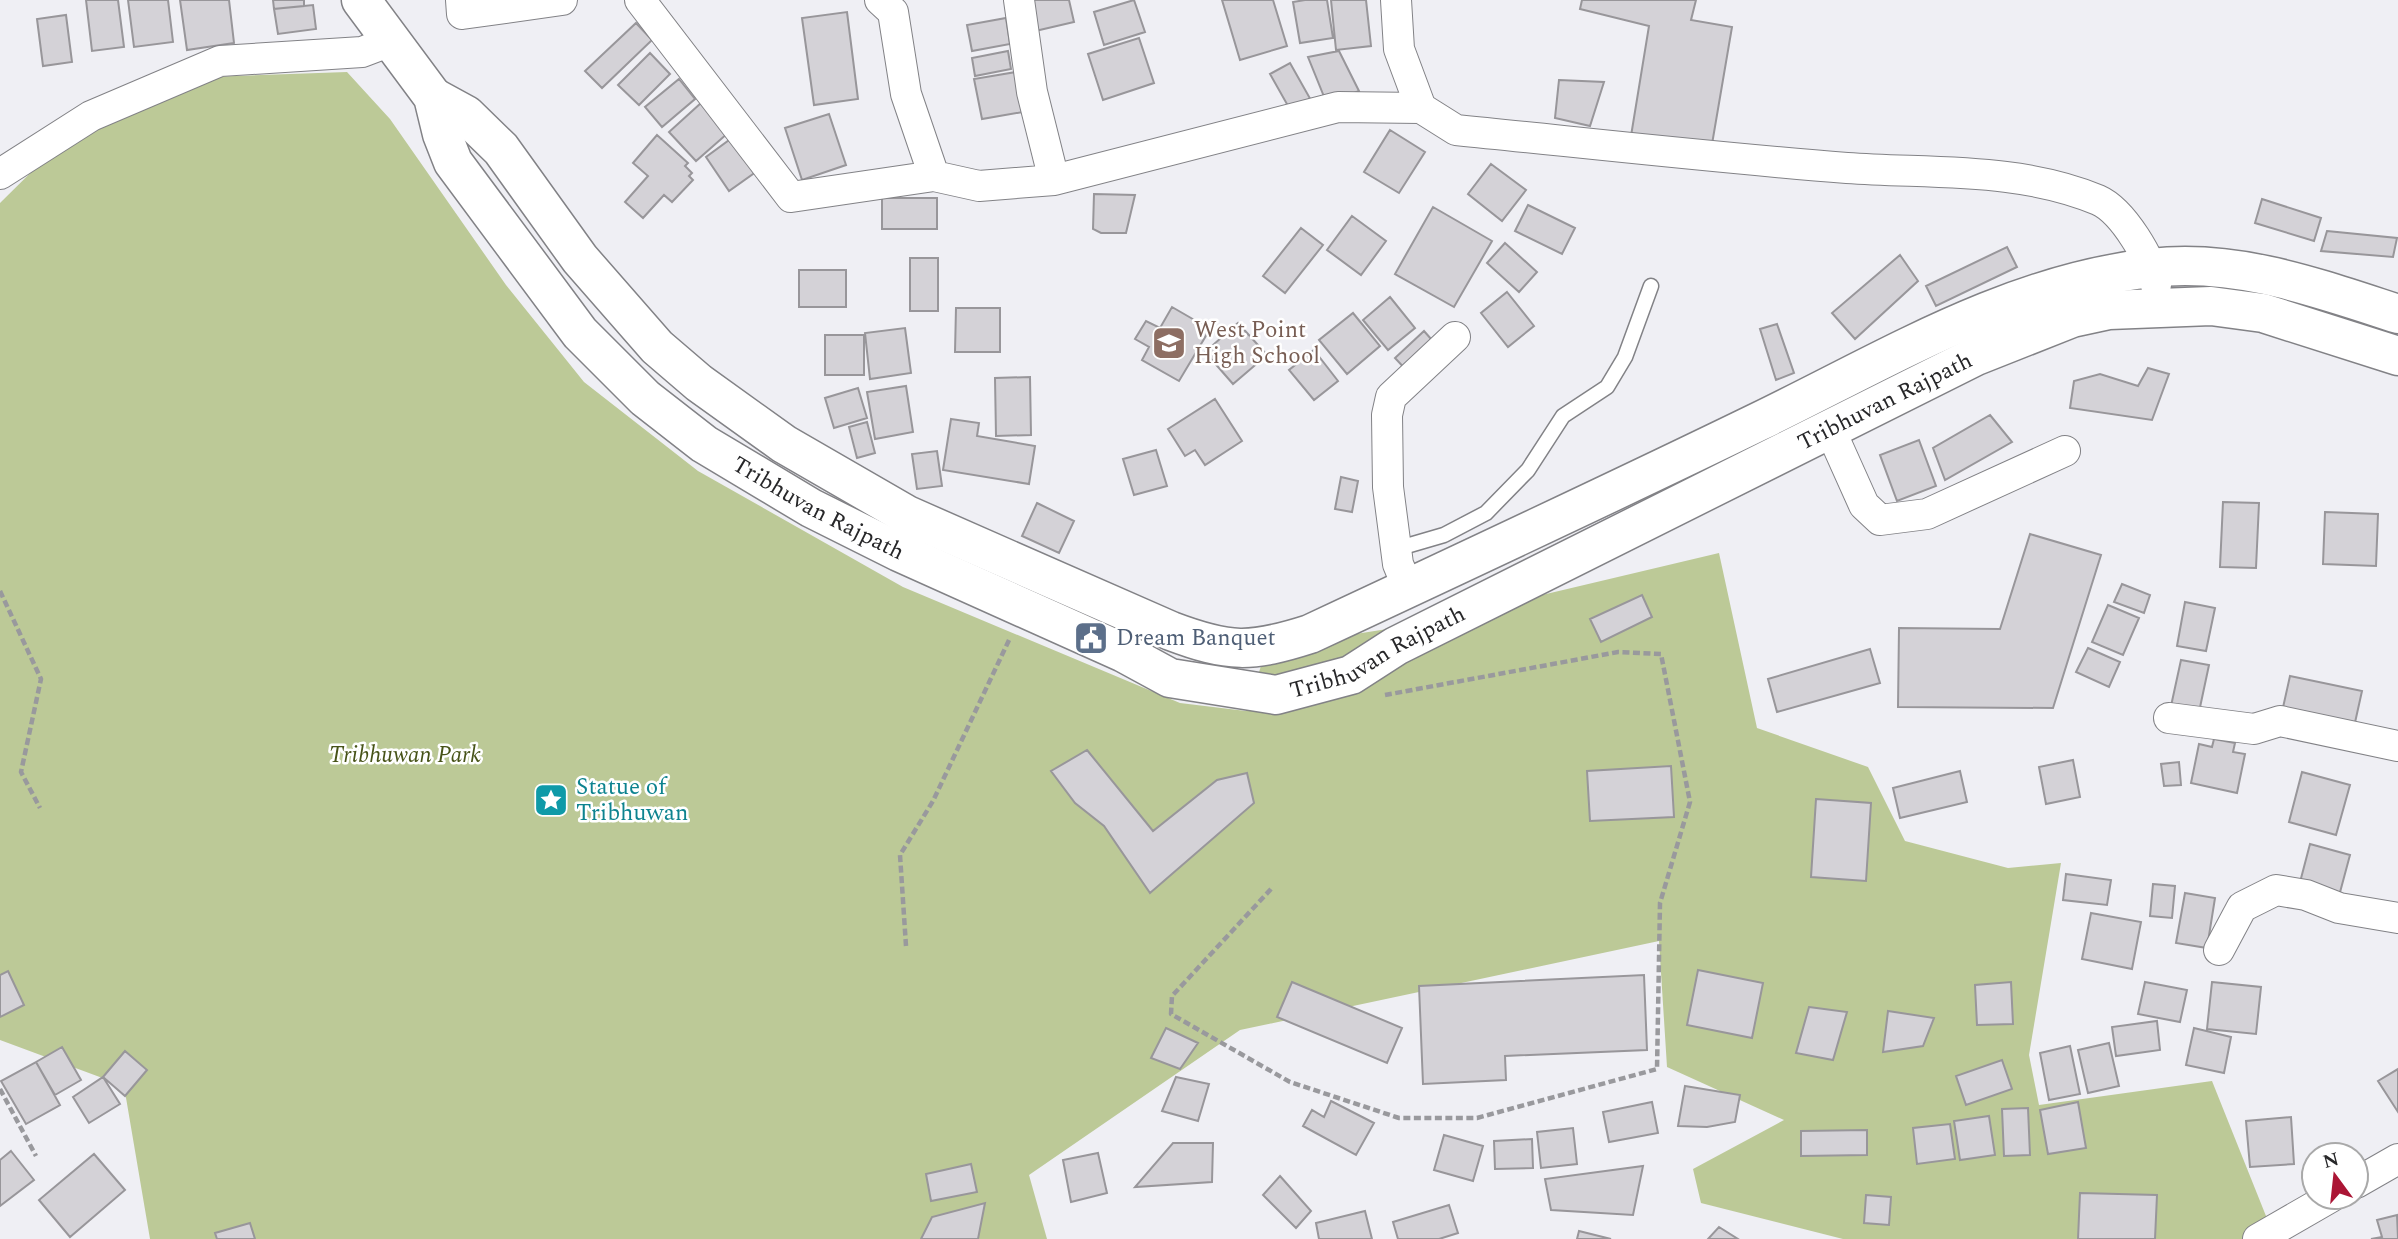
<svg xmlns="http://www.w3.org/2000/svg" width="2398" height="1239" font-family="Spectral,serif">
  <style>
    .green { fill: #bcc997 }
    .building { fill: #d4d2d7; stroke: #98969a; stroke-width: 2 }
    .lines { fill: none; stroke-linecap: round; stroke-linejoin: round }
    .lane-casing { stroke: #828286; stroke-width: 17 }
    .street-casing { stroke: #828286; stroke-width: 32 }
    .highway-casing { stroke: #828286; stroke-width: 41 }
    .path { stroke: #99999d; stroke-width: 4.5; stroke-dasharray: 7 3.5; stroke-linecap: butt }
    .lane { stroke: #fff; stroke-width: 14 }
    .street { stroke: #fff; stroke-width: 30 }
    .highway { stroke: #fff; stroke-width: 38 }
    .labels { text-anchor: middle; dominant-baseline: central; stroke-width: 5; stroke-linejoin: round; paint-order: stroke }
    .education-label { font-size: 23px; fill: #785e54; stroke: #fff; text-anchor: start }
    .street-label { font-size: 23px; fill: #272729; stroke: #fff }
    .service-label { font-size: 23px; fill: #4e5e75; stroke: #fff; text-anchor: start }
    .park-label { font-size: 23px; font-style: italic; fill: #475318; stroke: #fff }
    .culture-label { font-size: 23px; fill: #0d838f; stroke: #fff; text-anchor: start }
  </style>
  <rect width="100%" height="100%" fill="#efeff4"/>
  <path class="green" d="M347 72 390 119 506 285 584 382 698 471 903 587 1180 703 1246 711 1267 648 1419 624 1719 553 1757 728 1868 767 1905 841 2008 868 2061 863 2029 1055 2039 1105 2212 1081 2272 1231 2257 1239H1843L1701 1203 1693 1169 1784 1120 1667 1067 1659 941 1240 1030 1029 1175 1047 1239H150L124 1086 0 1040V203L87 117 180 78Z"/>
  <path class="building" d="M86 0H118L124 47 92 51Z
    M128 0H168L173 42 134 47Z
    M180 0H229L234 43 187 50Z
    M273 0H304V6L274 9Z
    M1024 0H1069L1074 22 1031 32Z
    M1134 0 1145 32 1104 45 1094 12Z
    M1222 0H1273L1287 46 1240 60Z
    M1305 0H1327L1333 38 1300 43 1293 2Z
    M1331 0H1366L1371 46 1336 50Z
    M1582 0H1696L1691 20 1732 27 1711 150 1631 136 1649 26 1580 9Z
    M313 5 316 29 278 34 274 9Z
    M847 12 858 99 814 105 802 18Z
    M66 15 72 62 43 66 37 19Z
    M1006 18 1010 44 972 51 967 25Z
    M636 23 652 40 602 88 585 71Z
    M1139 38 1154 83 1103 100 1088 54Z
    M1008 51 1011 69 975 76 972 58Z
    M1339 51 1359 91 1327 104 1308 57Z
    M650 53 670 74 639 105 618 85Z
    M1290 63 1312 102 1292 113 1270 74Z
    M1016 72 1023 112 982 119 974 79Z
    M679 79 695 99 662 127 645 107Z
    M1559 80 1604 82 1590 126 1555 118Z
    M701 103 728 133 696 161 669 132Z
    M829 114 846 165 802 180 785 128Z
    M1390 130 1425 152 1399 193 1364 172Z
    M657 135 688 163 685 166 692 173 689 176 693 180 672 202 664 195 643 218 625 202 648 176 633 163Z
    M736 135 760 169 729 191 706 157Z
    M1491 164 1526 190 1502 221 1468 194Z
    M1094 194 1135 195 1126 233H1101L1093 229Z
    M882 198H937V229H882Z
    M2262 199 2321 218 2314 241 2255 223Z
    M1528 205 1575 228 1562 254 1515 231Z
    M1433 207 1492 241 1454 307 1395 274Z
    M1352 216 1386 241 1361 275 1327 250Z
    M1301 228 1323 245 1285 293 1263 276Z
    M2327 231 2397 238 2393 257 2321 251Z
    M1505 243 1537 272 1519 292 1487 263Z
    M2007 247 2017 267 1936 306 1926 286Z
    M1900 255 1918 281 1855 339 1832 313Z
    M910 258H938V311H910Z
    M799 270H846V307H799Z
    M1507 292 1534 326 1508 347 1481 313Z
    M1390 297 1415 328 1388 350 1363 320Z
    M1172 307 1210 329 1179 381 1142 360 1149 347 1135 339 1146 321 1160 328Z
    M956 308H1000V352H955Z
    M1353 313 1380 346 1347 374 1319 340Z
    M1238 323 1267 355 1233 384 1205 352Z
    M1777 324 1794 373 1776 380 1760 329Z
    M905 328 911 373 870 379 865 333Z
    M1424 331 1439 348 1410 374 1395 358Z
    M825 335H864V375H825Z
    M1314 350 1338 381 1314 400 1289 370Z
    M2148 368 2169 374 2152 420 2070 408 2074 381 2100 374 2138 386Z
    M1030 377 1031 435 996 436 995 378Z
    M906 386 913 432 875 439 867 392Z
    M858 388 867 418 834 428 825 398Z
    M1215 399 1242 441 1205 465 1195 450 1185 456 1168 429Z
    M1990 415 2012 442 1945 480 1933 448Z
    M951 419 979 423 977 436 1035 446 1029 484 943 470Z
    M867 422 875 453 857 458 849 427Z
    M1919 440 1936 486 1897 501 1880 455Z
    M1156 450 1167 486 1134 495 1123 459Z
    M937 451 942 486 917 489 912 454Z
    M1341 477 1358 481 1352 512 1335 509Z
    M2223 502 2259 503 2256 568 2220 567Z
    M1037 503 1074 521 1059 553 1022 536Z
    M2325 512 2378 514 2376 566 2323 564Z
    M2030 534 2101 555 2053 708 1898 707 1899 628 2000 629Z
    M2122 584 2150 595 2144 613 2114 602Z
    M1642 595 1652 617 1601 642 1590 619Z
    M2185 602 2215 608 2206 651 2177 646Z
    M2108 605 2139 618 2123 655 2092 642Z
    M2088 648 2120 662 2109 687 2076 672Z
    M1870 649 1880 683 1777 712 1768 679Z
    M2181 660 2209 665 2199 712 2171 706Z
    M2290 676 2362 691 2354 727 2282 712Z
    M2214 739 2235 743 2233 752 2245 754 2237 793 2191 783 2199 744 2212 747Z
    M1087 750 1153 831 1217 780 1247 773 1254 803 1150 893 1104 826 1075 803 1051 771Z
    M2073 760 2080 797 2046 804 2039 767Z
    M2179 762 2181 785 2164 786 2161 764Z
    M1671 766 1674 817 1590 821 1587 771Z
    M1960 771 1967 802 1900 818 1893 788Z
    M2302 772 2350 785 2336 835 2289 822Z
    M1816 799 1871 803 1866 881 1811 877Z
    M2310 844 2350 855 2339 896 2299 886Z
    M2066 874 2111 880 2107 905 2063 900Z
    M2153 884 2175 886 2172 918 2150 916Z
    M2185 893 2215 898 2207 948 2176 943Z
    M2091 913 2141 922 2132 969 2082 959Z
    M1698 970 1763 983 1752 1038 1687 1025Z
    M8 971 24 1005 0 1017V975Z
    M1644 975 1647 1050 1505 1056 1506 1080 1423 1084 1419 986Z
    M1292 982 1402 1028 1387 1063 1277 1017Z
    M2011 982 2013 1024 1977 1025 1975 985Z
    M2145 982 2187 990 2180 1022 2138 1014Z
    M2212 982 2261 987 2256 1034 2207 1029Z
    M1809 1007 1847 1012 1833 1060 1796 1053Z
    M1888 1011 1934 1018 1923 1046 1883 1052Z
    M2157 1021 2160 1050 2116 1056 2112 1027Z
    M1166 1028 1198 1043 1180 1069 1151 1058Z
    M2194 1028 2231 1037 2224 1073 2186 1065Z
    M2109 1043 2119 1086 2088 1093 2078 1050Z
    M2070 1046 2080 1094 2049 1100 2040 1053Z
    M62 1047 81 1080 55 1095 36 1062Z
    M125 1051 147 1070 125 1096 103 1077Z
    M2002 1060 2012 1089 1966 1105 1956 1076Z
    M36 1062 60 1105 26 1124 1 1081Z
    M2398 1069V1112L2378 1081Z
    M103 1077 120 1104 89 1123 73 1097Z
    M1176 1077 1209 1084 1198 1121 1162 1111Z
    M1685 1086 1740 1095 1735 1122 1707 1127 1678 1126Z
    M1331 1101 1374 1123 1356 1155 1303 1126 1312 1110 1324 1117Z
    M1652 1102 1658 1133 1609 1142 1603 1112Z
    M2078 1102 2086 1148 2048 1154 2040 1110Z
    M2028 1108 2030 1155 2004 1156 2002 1109Z
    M1989 1116 1995 1155 1960 1160 1954 1121Z
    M2291 1117 2294 1164 2250 1167 2246 1121Z
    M1950 1124 1955 1159 1917 1164 1913 1128Z
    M1573 1128 1577 1164 1541 1168 1537 1132Z
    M1867 1130V1155L1801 1156V1131Z
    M1444 1135 1483 1146 1473 1181 1434 1170Z
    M1532 1139 1533 1168 1495 1169 1494 1141Z
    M1173 1143H1213L1212 1182 1135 1187Z
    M11 1151 34 1180 0 1206V1160Z
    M1098 1153 1107 1193 1071 1202 1063 1160Z
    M94 1154 125 1190 70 1237 39 1200Z
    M971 1164 977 1192 931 1201 926 1174Z
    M1643 1166 1633 1215 1551 1210 1545 1179Z
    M1280 1176 1311 1211 1296 1228 1263 1195Z
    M2080 1193 2157 1195 2155 1239H2078Z
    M1866 1195 1891 1197 1889 1225 1864 1223Z
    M985 1203 978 1239H921L932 1217Z
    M1449 1205 1458 1233 1439 1239H1398L1393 1222Z
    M1365 1211 1372 1239H1319L1316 1223Z
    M2397 1215 2398 1239H2371L2382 1237 2377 1220Z
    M250 1223 255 1239H217L215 1233Z
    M1719 1227 1738 1239H1708Z
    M1579 1231 1611 1239H1577Z"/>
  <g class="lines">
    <g class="lane-casing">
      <path id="lane" d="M1396 549 1444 535 1486 513 1528 470 1563 416 1607 387 1625 357 1651 286"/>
    </g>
    <g class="street-casing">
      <path id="street" d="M461 0 462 14 562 0
        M640 0 791 197 934 176 979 186 1054 180 1338 107 1421 108
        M880 0 893 12 906 94 934 176
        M1019 0 1032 92 1054 180
        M1396 0 1399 49 1421 108 1456 130C1586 143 1717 158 1847 168 1931 174 2019 167 2098 200 2123 211 2152 260 2156 285
        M0 174 91 116 220 61 362 52 391 41
        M1829 427 1864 505 1880 520 1927 514 2065 451
        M1408 588 1398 564 1388 487 1387 415 1391 397 1455 337
        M2169 718 2254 729 2280 721 2398 746
        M2219 950 2242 907 2276 890 2306 895 2339 908 2398 918
        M2356 1183 2398 1159
        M2258 1239 2331 1197"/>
    </g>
    <g class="highway-casing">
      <g id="highway">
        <path id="s1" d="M361 0 433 97 442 134 453 162 580 333 645 398 704 444 811 508 899 552 1124 653 1170 678 1276 695 1351 675 1396 646 1976 356 2072 318 2109 310 2211 306 2263 313 2398 356"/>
        <path d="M433 97 466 115 501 149 580 259 657 347 699 383 784 444 907 515 1171 631C1229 653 1251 653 1310 634 1460 564 1610 494 1758 422 1884 361 2010 283 2151 268 2237 258 2318 288 2398 314"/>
      </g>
    </g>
    <path class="path" d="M0 591 41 679 21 772 40 808
      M1271 889 1172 996 1171 1014 1290 1082 1399 1118H1477L1657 1069 1660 903 1690 802 1661 654 1618 652 1385 695
      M906 946 900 855 933 801 1010 638
      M0 1089 36 1156"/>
    <use href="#lane" class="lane"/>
    <use href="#street" class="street"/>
    <use href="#highway" class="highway"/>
  </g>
  <defs>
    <g id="school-square" transform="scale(1.75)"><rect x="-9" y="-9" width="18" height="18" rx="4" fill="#8d6e63" stroke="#fff"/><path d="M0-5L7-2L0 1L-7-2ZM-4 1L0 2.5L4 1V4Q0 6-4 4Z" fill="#fff"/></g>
    <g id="civic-square" transform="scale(1.75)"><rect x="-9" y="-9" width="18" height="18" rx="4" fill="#5c6f8a" stroke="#fff"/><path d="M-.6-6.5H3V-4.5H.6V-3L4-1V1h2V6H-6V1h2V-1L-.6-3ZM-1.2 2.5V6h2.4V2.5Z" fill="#fff"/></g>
    <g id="sight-square" transform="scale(1.75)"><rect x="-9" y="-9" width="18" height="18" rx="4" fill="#0f9aa8" stroke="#fff"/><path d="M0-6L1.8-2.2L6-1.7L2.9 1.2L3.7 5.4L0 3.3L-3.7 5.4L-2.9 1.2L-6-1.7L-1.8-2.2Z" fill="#fff"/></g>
  </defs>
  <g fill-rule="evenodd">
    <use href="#school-square" x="1169" y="343"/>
    <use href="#civic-square" x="1091" y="638"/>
    <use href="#sight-square" x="551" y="800"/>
  </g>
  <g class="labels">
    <g class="education-label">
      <text x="1194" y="330">West Point<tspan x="1194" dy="26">High School</tspan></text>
    </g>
    <g class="street-label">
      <text stroke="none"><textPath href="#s1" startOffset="1876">Tribhuvan Rajpath</textPath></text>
      <text stroke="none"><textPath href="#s1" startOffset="700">Tribhuvan Rajpath</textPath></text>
      <text stroke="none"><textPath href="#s1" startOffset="1309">Tribhuvan Rajpath</textPath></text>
    </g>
    <g class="service-label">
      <text x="1116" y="638">Dream Banquet</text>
    </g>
    <g class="park-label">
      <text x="405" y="755">Tribhuwan Park</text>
    </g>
    <g class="culture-label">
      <text x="576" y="787">Statue of<tspan x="576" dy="26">Tribhuwan</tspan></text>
    </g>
  </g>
  <g transform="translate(2335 1176) rotate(345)"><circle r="33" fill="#ffffff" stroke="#a9a9a9" stroke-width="2"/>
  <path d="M0-5L12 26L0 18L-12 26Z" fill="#ab1535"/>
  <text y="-10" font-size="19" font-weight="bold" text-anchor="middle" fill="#272729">N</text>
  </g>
</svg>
